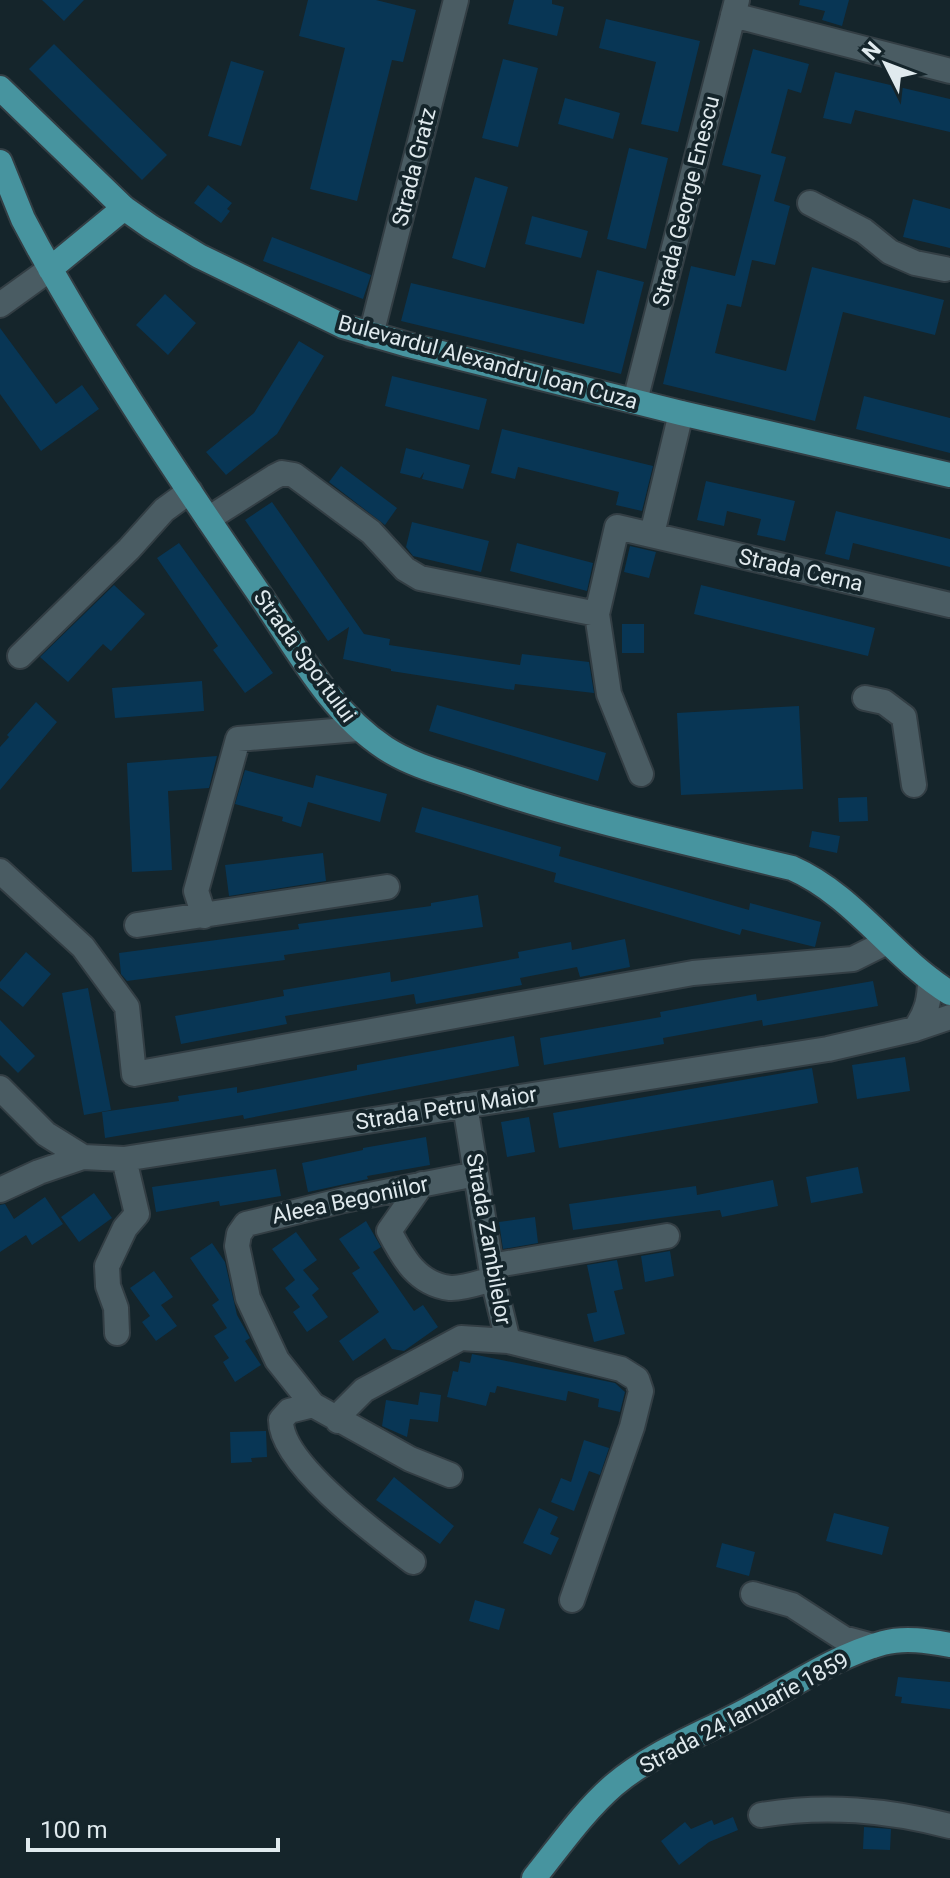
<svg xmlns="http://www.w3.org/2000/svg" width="950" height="1878" font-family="Roboto,sans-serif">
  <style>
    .building { fill: #083655 }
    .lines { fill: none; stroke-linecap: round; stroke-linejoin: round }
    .minor-casing { stroke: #333e44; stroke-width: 28 }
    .major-casing { stroke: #333e44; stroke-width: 28 }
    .minor { stroke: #4a5c63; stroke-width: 24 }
    .major { stroke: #47949f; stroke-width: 24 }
    .labels { text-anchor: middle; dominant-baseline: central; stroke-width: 8; stroke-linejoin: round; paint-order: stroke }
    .street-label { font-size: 22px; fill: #e0eaee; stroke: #15252b }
  </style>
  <rect width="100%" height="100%" fill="#15252b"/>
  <path class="building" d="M42 0H84L64 21Z
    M308 0H376L416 10 403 62 392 60 357 201 310 189 345 48 299 36Z
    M514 0H552V4L564 7 557 36 508 24Z
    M800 0H849L842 26 822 20 825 11 799 5Z
    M606 19 700 41 678 132 641 124 656 62 599 48Z
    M54 44 167 155 142 180 29 69Z
    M753 49 809 64 801 93 788 89 771 153 786 157 774 201 790 206 775 265 752 260 741 307 727 304 715 353 786 371 812 267 944 300 935 335 843 312 815 421 663 384 691 266 735 276 761 175 722 165Z
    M503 59 538 68 518 147 482 138Z
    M231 61 264 71 241 146 208 136Z
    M835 72 950 99V132L855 110 851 124 823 118Z
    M565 98 620 113 613 139 558 124Z
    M629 148 668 158 646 249 607 239Z
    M475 177 508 187 485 268 452 258Z
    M208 185 232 203 227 209 230 211 221 223 194 203Z
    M913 199 950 209V248L903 237Z
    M532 216 588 231 581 258 525 244Z
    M272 237 371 275 363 299 263 261Z
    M597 270 644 282 621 374 401 321 411 283 584 324Z
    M165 294 196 323 168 355 136 325Z
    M0 328 56 404 82 385 99 409 41 451 0 394Z
    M299 341 324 356 277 434 226 475 206 452 254 413Z
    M392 376 487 399 479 430 385 406Z
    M864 396 950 418V453L856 429Z
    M502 429 653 466 642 511 616 505 619 492 518 467 515 479 491 473Z
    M406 448 470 465 463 489 422 479 424 472 420 478 400 473Z
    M341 466 397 508 385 525 329 482Z
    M706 481 795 501 785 541 757 535 761 519 727 511 724 526 697 520Z
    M272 502 364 634 390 639 389 645 520 665 522 654 589 662 594 693 515 684 514 690 391 671V669L343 659 349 627 328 641 245 520Z
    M836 511 950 539V567L853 543 849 560 825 554Z
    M412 522 489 541 481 572 413 556 406 547Z
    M179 543 273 673 245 693 213 650 218 646 157 558Z
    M517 543 593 563 587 591 510 571Z
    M630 546 656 552 649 578 624 572Z
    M114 585 145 614 111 651 103 644 68 682 40 657Z
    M701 585 875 628 868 656 694 614Z
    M622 624H644V653H622Z
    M202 681 204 711 115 718 112 688Z
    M36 702 57 722 0 790V747L9 737 7 735Z
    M437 705 606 753 598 781 429 731Z
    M799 706 803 789 681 795 677 713Z
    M217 756 209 788 168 791 172 870 132 872 127 763Z
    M245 770 313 788 316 775 387 794 380 822 308 802 301 827 282 821 283 817 235 804Z
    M867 797 868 821 839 822 838 798Z
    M422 807 561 847 559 856 749 910 750 903 821 922 815 947 742 929 740 935 554 882 556 873 415 832Z
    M812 831 840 836 837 853 809 847Z
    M323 853 326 881 229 896 225 865Z
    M478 895 483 927 284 955 285 960 127 981 121 974 119 953 299 929 298 924 431 906V903Z
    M625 939 630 967 580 977 577 967 520 978 522 985 416 1004 414 994 285 1016 287 1024 181 1044 175 1016 284 996 283 990 390 972 391 982 519 958 518 952 571 942 572 950Z
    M26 952 51 974 23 1007 0 988V982Z
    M873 981 878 1006 763 1026 762 1020 663 1038 664 1044 544 1065 540 1038 661 1017 660 1012 756 994 757 1001Z
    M88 988 111 1110 84 1115 62 993Z
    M0 1020 35 1056 18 1073 0 1055Z
    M514 1036 519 1066 244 1119 243 1115 105 1138 102 1112 179 1101 178 1096 237 1087V1093L357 1070V1065Z
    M905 1057 910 1091 857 1099 852 1065Z
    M812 1068 818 1103 559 1148 553 1113Z
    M529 1117 535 1152 507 1157 501 1122Z
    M426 1137 430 1165 367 1176 368 1179 308 1192 302 1163 363 1150V1148Z
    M858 1167 863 1193 811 1203 806 1177Z
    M276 1169 281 1196 220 1206 219 1201 156 1212 152 1187Z
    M773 1180 778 1206 722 1217 720 1210 573 1230 569 1204 696 1186 697 1195Z
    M94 1193 112 1218 79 1242 61 1217Z
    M45 1197 63 1224 32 1245 26 1235 0 1252V1205L5 1204 14 1219Z
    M535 1217 538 1243 503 1249 499 1222Z
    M366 1221 381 1247 373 1252 414 1311 423 1305 438 1327 404 1351 392 1349 385 1338 353 1361 339 1341 379 1312 352 1273 360 1268 339 1239Z
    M296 1232 317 1260 303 1270 319 1289 312 1295 328 1317 307 1332 293 1312 300 1307 285 1288 295 1280 272 1249Z
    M212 1243 225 1262 237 1315 250 1338 245 1341 261 1365 235 1382 223 1362 229 1358 214 1336 227 1328 212 1305 219 1300 190 1258Z
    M670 1251 674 1276 645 1282 641 1256Z
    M617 1260 623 1289 614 1291 625 1334 594 1342 587 1314 597 1312 587 1265Z
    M154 1271 173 1297 161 1305 177 1326 156 1341 142 1322 150 1316 130 1288Z
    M472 1354 615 1383 625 1392 620 1412 598 1407 599 1399 568 1391 566 1401 497 1386 495 1393 490 1392 486 1406 447 1397 453 1371 458 1372 460 1361 470 1363Z
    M420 1392 441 1395 438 1422 410 1419 407 1437 382 1426 386 1400 418 1405Z
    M266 1431 267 1457 251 1458 252 1462 231 1463 230 1432Z
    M584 1440 609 1448 600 1475 589 1471 574 1511 551 1502 561 1478 571 1482Z
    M394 1477 454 1526 440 1544 376 1500Z
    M539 1508 558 1517 550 1534 559 1538 551 1555 523 1543Z
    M834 1513 889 1527 882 1555 826 1541Z
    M722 1543 755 1552 749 1576 716 1567Z
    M475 1600 505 1609 499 1630 469 1621Z
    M898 1677 950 1682V1709L901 1703 902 1697 895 1696Z
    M733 1817 738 1830 709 1842 679 1865 661 1841 685 1822 691 1829 712 1820 714 1825Z
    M864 1827 891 1829 890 1850 863 1849Z"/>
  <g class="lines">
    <g class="minor-casing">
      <path id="minor" d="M733 15 950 71
        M810 203 864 231 890 252 915 263 945 269
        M0 305 50 269
        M371 335 456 0
        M635 401 737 0
        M208 519 274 477 282 473 294 475 371 532 405 569 420 578 597 614
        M652 534 681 413
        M20 656 129 549 164 510 190 491
        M865 698 884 702 904 717 914 785
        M641 774 609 694 597 614 617 527 950 605
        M0 871 83 947 127 1007 134 1074 693 973 853 959 887 942
        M204 916 196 891 238 739 358 729
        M137 925 387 887
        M915 1029C927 1012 930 999 930 979
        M0 1088 46 1134 83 1157 124 1159 828 1049 915 1029 950 1017
        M465 1105 493 1279 508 1341 621 1369 637 1379 641 1391 632 1427 572 1600
        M422 1184 389 1231C403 1258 417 1284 450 1288 463 1289 481 1282 493 1279
        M0 1190 39 1172 83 1157
        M491 1266 667 1236
        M117 1333 116 1308 108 1286 107 1266 125 1228 137 1214 124 1159
        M313 1405 289 1411 281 1420C280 1464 380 1537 413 1562
        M338 1421 344 1410 364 1390 461 1338 508 1341
        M450 1475 410 1459 313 1405 277 1360 248 1298 237 1246 239 1234 246 1224 344 1200 476 1174
        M753 1594 792 1605 843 1638 873 1646
        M761 1815C826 1804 887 1810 950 1826"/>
    </g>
    <g class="major-casing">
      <path id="major" d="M0 88 124 208 151 227 199 256 343 326 405 344 681 413 950 475
        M0 162 23 219 38 247C105 367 182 482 260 595 297 649 330 712 385 748 414 767 450 775 481 786 583 820 688 843 792 868 854 895 893 958 950 993
        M50 269 124 208
        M534 1878C560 1846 583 1812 614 1785 653 1752 702 1734 747 1710 791 1687 835 1656 883 1643 905 1637 928 1641 950 1645"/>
    </g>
    <use href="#minor" class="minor"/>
    <use href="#major" class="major"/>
  </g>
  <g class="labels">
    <g class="street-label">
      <text transform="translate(414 167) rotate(-76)">Strada Gratz</text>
      <text transform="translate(686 201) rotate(-76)">Strada George Enescu</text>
      <text transform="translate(488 362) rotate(15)">Bulevardul Alexandru Ioan Cuza</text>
      <text transform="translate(801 570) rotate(13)">Strada Cerna</text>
      <text transform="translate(305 656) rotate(54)">Strada Sportului</text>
      <text transform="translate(446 1108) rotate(-9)">Strada Petru Maior</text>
      <text transform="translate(350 1200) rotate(-12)">Aleea Begoniilor</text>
      <text transform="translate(489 1239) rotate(80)">Strada Zambilelor</text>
      <text transform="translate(744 1713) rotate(-28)">Strada 24 Ianuarie 1859</text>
    </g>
  </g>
  <g transform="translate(886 64) rotate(312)" stroke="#15252b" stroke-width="6" paint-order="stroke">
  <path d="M0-6L14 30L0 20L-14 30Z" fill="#e0eaee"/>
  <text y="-12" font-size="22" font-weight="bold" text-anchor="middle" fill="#e0eaee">N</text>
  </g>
  <path d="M28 1838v12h250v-12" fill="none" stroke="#e0eaee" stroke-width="4"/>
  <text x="40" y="1838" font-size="24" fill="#e0eaee" stroke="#15252b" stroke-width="6" paint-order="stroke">100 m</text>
</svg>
